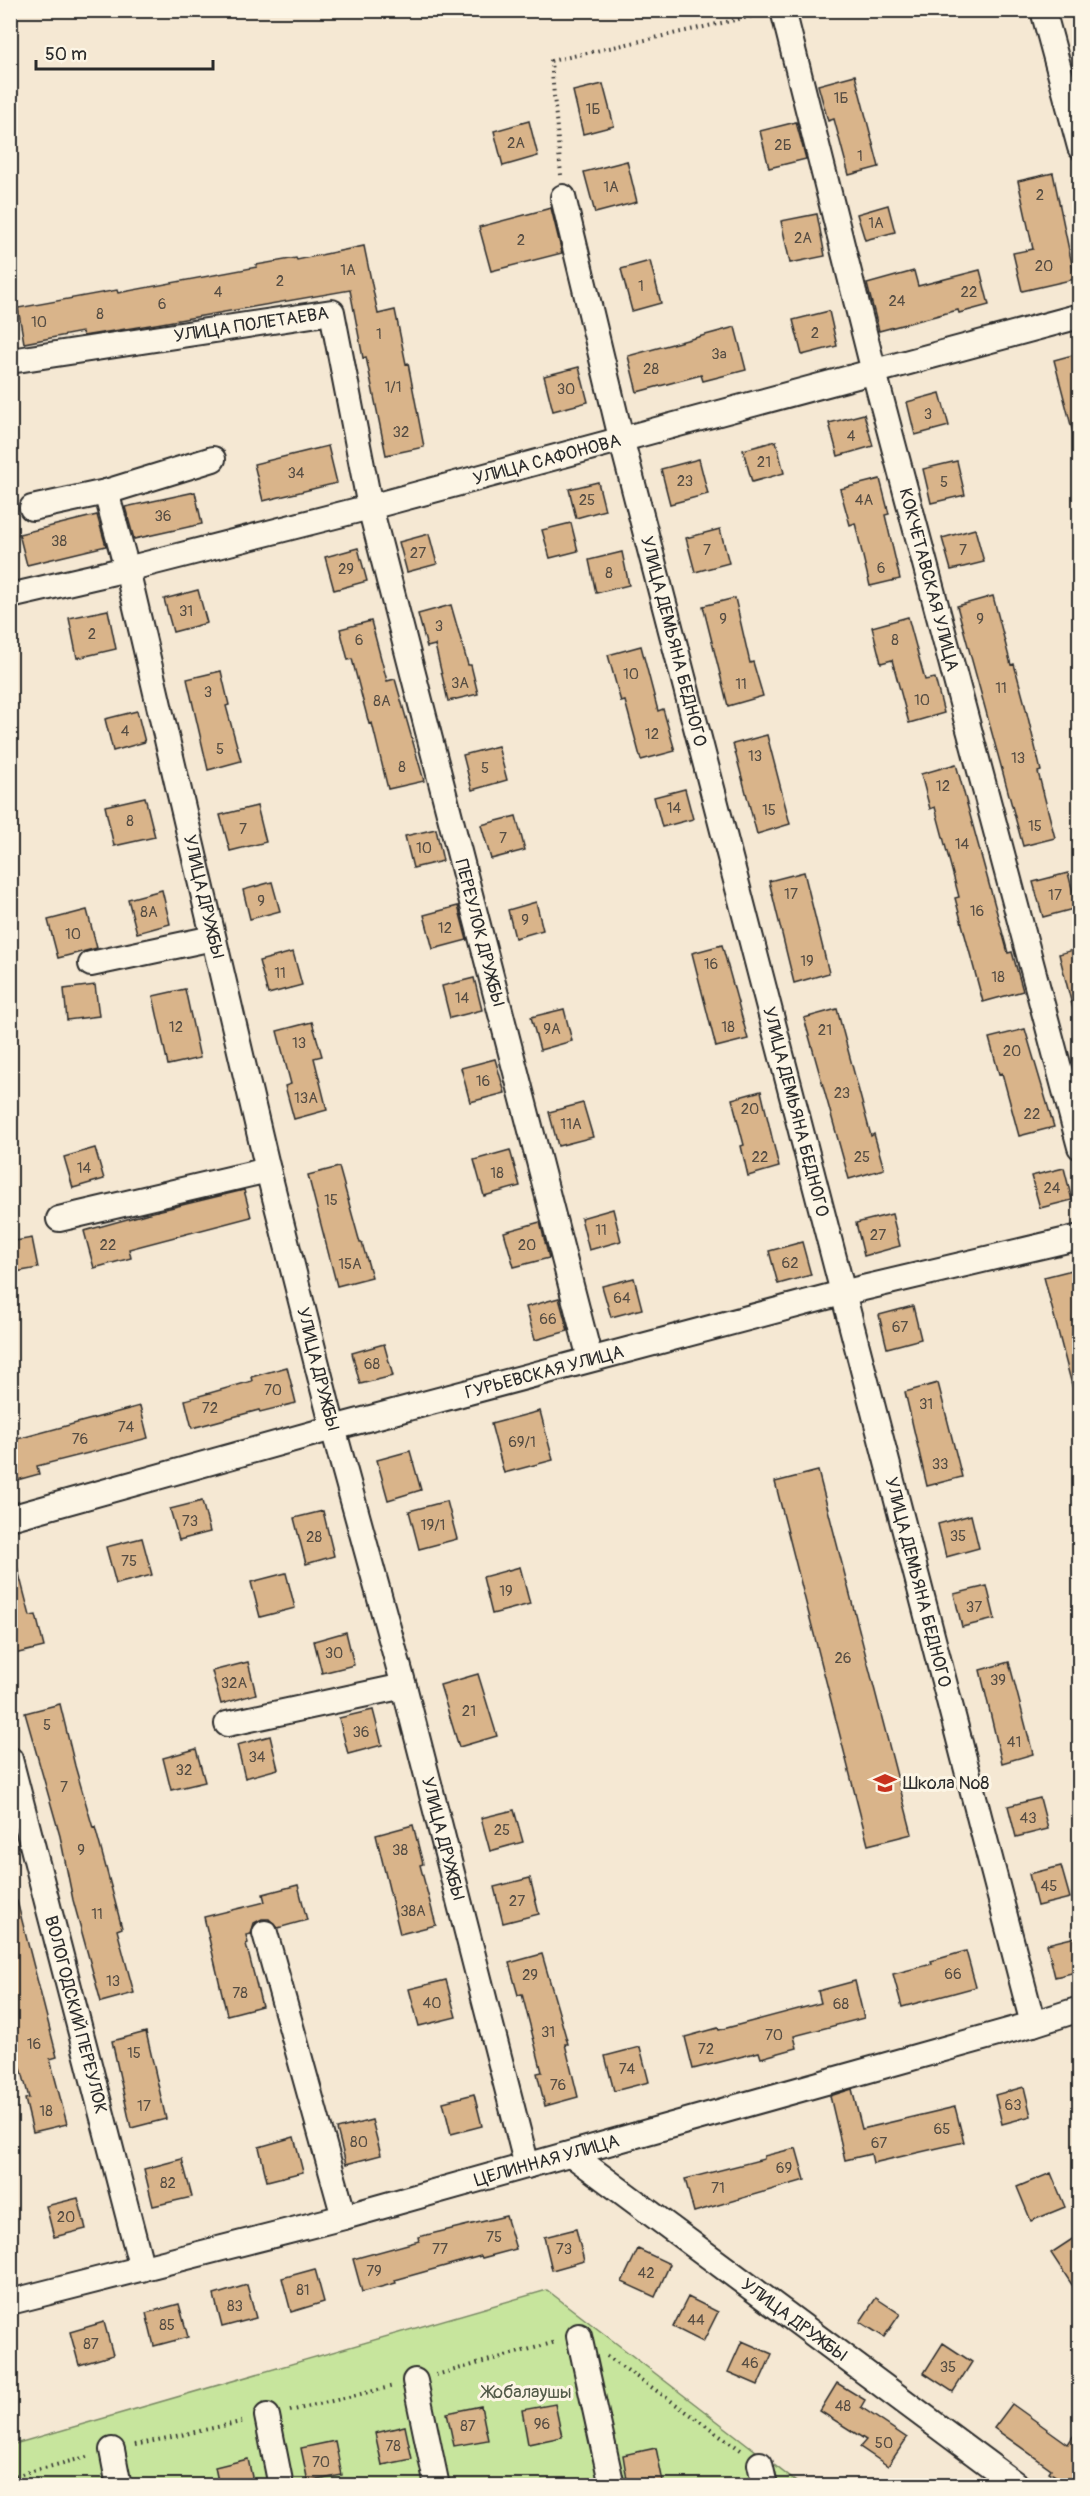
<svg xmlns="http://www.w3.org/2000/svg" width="1090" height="2496" font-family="Pangolin,sans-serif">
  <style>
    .green { fill: #c7e59d; stroke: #798864; stroke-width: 1.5 }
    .building { fill: #d9b48a; stroke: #2b2b2b; stroke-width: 1.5 }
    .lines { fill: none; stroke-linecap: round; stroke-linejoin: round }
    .minor-casing { stroke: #2b2b2b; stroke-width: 28 }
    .path { stroke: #2b2b2b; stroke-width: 4; stroke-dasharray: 1.5 4.5; stroke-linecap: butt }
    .minor { stroke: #fcf5e5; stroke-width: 24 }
    .labels { text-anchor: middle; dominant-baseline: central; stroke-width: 6; stroke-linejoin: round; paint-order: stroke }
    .number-label { font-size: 15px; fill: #564d43 }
    .street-label { font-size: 18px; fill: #2b2b2b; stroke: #fcf5e5 }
    .poi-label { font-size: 18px; fill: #2b2b2b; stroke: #fcf5e5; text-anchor: start }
    .park-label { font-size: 18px; fill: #525a48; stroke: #fcf5e5 }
  </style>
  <rect width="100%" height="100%" fill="#f5e8d3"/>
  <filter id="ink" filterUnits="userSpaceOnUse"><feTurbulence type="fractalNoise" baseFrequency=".0167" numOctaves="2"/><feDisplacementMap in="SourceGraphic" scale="12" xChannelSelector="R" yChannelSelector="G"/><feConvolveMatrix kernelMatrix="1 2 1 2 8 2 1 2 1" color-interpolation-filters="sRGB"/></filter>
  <g filter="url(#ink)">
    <path class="green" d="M547 2290 800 2485 11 2486V2445Z"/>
    <path class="building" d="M855 75 879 167 849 175 834 119 828 121 818 85Z
      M603 84 614 126 583 134 573 91Z
      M529 121 538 156 503 166 494 131Z
      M796 122 806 159 769 168 760 131Z
      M627 161 637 202 595 213 584 172Z
      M1053 173 1075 279 1022 291 1013 253 1033 249 1018 181Z
      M888 205 895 232 865 240 857 214Z
      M551 208 562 253 491 271 479 227Z
      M817 214 825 256 790 263 781 221Z
      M364 246 378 314 395 310 406 364 408 363 424 447 386 455 366 357 363 358 350 290 156 324 83 336 82 332 24 343 18 308 117 290 118 293 257 267 256 265 296 258 297 260Z
      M650 261 661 303 632 311 621 269Z
      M980 270 989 305 959 313 958 310 879 331 867 284 914 271 918 286Z
      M829 311 837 346 802 355 793 320Z
      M735 327 746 370 703 381 701 375 637 392 628 356Z
      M1080 353V432L1073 433 1054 360Z
      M579 367 588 402 553 411 544 376Z
      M940 393 949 426 915 435 907 402Z
      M864 414 873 446 838 456 829 423Z
      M776 441 784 473 752 482 743 450Z
      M328 446 337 483 263 501 254 464Z
      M699 459 708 494 670 504 661 469Z
      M957 461 965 495 931 503 923 469Z
      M880 479 889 514 885 515 900 579 870 586 855 523 850 525 840 489Z
      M598 482 605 510 576 518 569 489Z
      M195 492 202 524 134 539 125 507Z
      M97 515 106 546 27 565 19 534Z
      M571 523 578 551 550 558 542 530Z
      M720 529 729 563 695 572 686 538Z
      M975 529 984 562 951 570 942 538Z
      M429 534 437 564 407 572 399 542Z
      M358 548 367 581 334 590 325 557Z
      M622 552 629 585 596 593 589 560Z
      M198 590 207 623 173 632 164 599Z
      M993 596 1011 665 1014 664 1024 701 1041 771 1038 772 1055 838 1023 846 957 606Z
      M735 598 750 663 753 662 763 696 728 706 703 606Z
      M451 605 468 665H471L478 694 448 701 435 645 427 647 418 614Z
      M108 610 116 649 77 658 69 618Z
      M908 617 925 680 935 678 944 713 909 723 892 660 881 663 872 627Z
      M371 621 387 681 395 679 424 781 388 789 372 723 369 724 352 659 348 660 340 629Z
      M641 646 658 711 663 709 675 751 641 760 625 701 621 702 608 655Z
      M221 671 229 705 226 706 241 761 208 770 187 679Z
      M137 711 145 742 113 751 105 719Z
      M767 735 790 824 757 834 733 744Z
      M498 746 507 780 472 790 463 755Z
      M956 764 1008 953 1012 952 1023 991 983 1002 955 898 959 897 935 807 930 809 921 774Z
      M685 789 693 819 662 827 654 797Z
      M145 797 155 837 114 846 105 806Z
      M257 806 266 842 230 851 220 815Z
      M516 816 525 850 491 859 481 825Z
      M436 829 443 861 413 868 405 836Z
      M804 872 829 973 794 983 769 881Z
      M1068 873 1077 908 1043 917 1033 882Z
      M272 882 280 911 250 919 243 890Z
      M162 890 170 924 137 933 128 899Z
      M536 902 543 930 515 938 508 910Z
      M458 906 467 940 433 949 424 915Z
      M87 910 97 948 58 958 48 920Z
      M722 945 748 1039 716 1047 692 953Z
      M1080 948V1009H1073L1059 954Z
      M293 952 302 985 268 994 259 961Z
      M474 978 482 1010 450 1018 442 986Z
      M95 985 99 1016 67 1020 64 989Z
      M185 989 200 1058 168 1065 153 996Z
      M564 1009 572 1041 540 1050 531 1017Z
      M837 1009 871 1136 874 1134 884 1169 849 1179 804 1018Z
      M312 1022 322 1056 314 1058 327 1110 294 1119 285 1086 291 1084 277 1031Z
      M1025 1029 1054 1127 1019 1136 1002 1073 999 1074 989 1038Z
      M495 1059 505 1093 470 1102 461 1068Z
      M761 1091 779 1167 748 1176 741 1146 744 1145 732 1099Z
      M583 1103 593 1137 558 1146 549 1112Z
      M95 1148 104 1179 73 1188 64 1157Z
      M510 1150 520 1186 484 1196 474 1160Z
      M339 1167 360 1243H362L372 1277 337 1286 308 1175Z
      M1064 1168 1072 1200 1040 1208 1031 1176Z
      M244 1190 251 1217 129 1249 131 1258 94 1268 84 1231 149 1213Z
      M613 1209 621 1241 589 1250 581 1218Z
      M892 1214 900 1246 864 1256 856 1223Z
      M540 1222 549 1258 514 1267 504 1232Z
      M32 1238 38 1268 10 1273V1242Z
      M802 1242 811 1275 778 1284 769 1251Z
      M1080 1268V1389H1073L1044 1277Z
      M634 1278 642 1309 611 1317 602 1286Z
      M559 1298 568 1331 535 1340 526 1307Z
      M913 1306 921 1339 887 1348 879 1315Z
      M384 1344 393 1376 360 1384 352 1353Z
      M287 1367 296 1403 260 1412 259 1410 192 1428 185 1400 252 1381 251 1377Z
      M938 1383 962 1477 927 1486 905 1392Z
      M140 1406 148 1438 37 1466 39 1474 10 1482V1441Z
      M540 1411 553 1460 504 1473 491 1424Z
      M410 1451 421 1490 388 1500 377 1460Z
      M818 1471 912 1834 868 1845 775 1482Z
      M202 1501 210 1532 179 1540 170 1509Z
      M447 1501 457 1539 419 1549 409 1511Z
      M323 1511 334 1556 306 1564 294 1518Z
      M971 1515 979 1548 946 1557 938 1524Z
      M142 1538 152 1575 116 1584 106 1547Z
      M10 1566H17L30 1616 36 1615 44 1647 10 1655Z
      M520 1567 530 1604 492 1614 483 1577Z
      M286 1573 295 1608 260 1617 251 1582Z
      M987 1586 995 1619 962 1627 954 1594Z
      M346 1632 354 1665 322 1673 314 1641Z
      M248 1662 256 1694 221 1704 212 1671Z
      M1009 1662 1033 1754 1002 1763 980 1670Z
      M478 1674 497 1736 459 1747 440 1685Z
      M60 1704 75 1766 93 1828 95 1827 112 1890 122 1928 117 1930 134 1993 101 2002 73 1900 60 1836 25 1713Z
      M373 1710 382 1745 348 1754 339 1718Z
      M270 1736 278 1769 245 1778 237 1745Z
      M196 1749 205 1782 171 1790 163 1758Z
      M1040 1798 1048 1829 1016 1837 1008 1806Z
      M514 1810 523 1842 490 1851 481 1818Z
      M413 1825 423 1864 420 1865 436 1925 400 1934 376 1835Z
      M1061 1866 1070 1898 1037 1906 1029 1874Z
      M530 1878 539 1914 503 1923 494 1887Z
      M298 1885 307 1920 278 1928 269 1919H262L254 1923 251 1934 246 1935 248 1943 246 1944 262 2006 227 2015 204 1917 265 1902 263 1894Z
      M17 1901 57 2057 50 2059 67 2124 33 2132 25 2099 29 2098 10 2027V1902Z
      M1080 1936V1971L1055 1977 1047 1944Z
      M966 1951 976 1987 902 2007 893 1974 932 1964 931 1961Z
      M542 1954 568 2044H565L578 2097 545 2106 537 2073 542 2072 522 1994 518 1995 509 1963Z
      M446 1980 456 2017 419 2026 409 1989Z
      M855 1981 864 2018 794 2036 797 2048 761 2058 759 2052 693 2069 685 2037 718 2028 719 2030 821 2003 818 1991Z
      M146 2032 166 2119 131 2128 112 2041Z
      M640 2047 649 2082 614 2091 605 2056Z
      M1024 2087 1031 2116 1002 2124 995 2095Z
      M852 2089 862 2129 955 2107 964 2142 873 2163 871 2154 845 2160 830 2096Z
      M474 2094 482 2126 451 2134 443 2102Z
      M372 2120 381 2155 346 2164 337 2129Z
      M294 2137 303 2172 267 2181 259 2147Z
      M796 2148 805 2180 694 2212 685 2179 764 2159V2156Z
      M182 2159 192 2197 153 2206 144 2169Z
      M1051 2173 1065 2207 1031 2221 1017 2187Z
      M78 2198 86 2229 54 2237 46 2206Z
      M506 2216 516 2249 482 2258 481 2256 395 2280 396 2283 362 2292 353 2259 419 2241 418 2237Z
      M576 2229 584 2261 552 2270 544 2237Z
      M1080 2234V2297L1051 2253Z
      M638 2249 670 2264 655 2297 622 2282Z
      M315 2269 324 2302 291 2312 282 2278Z
      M247 2285 256 2318 222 2327 214 2295Z
      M688 2297 718 2312 703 2342 673 2327Z
      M876 2298 900 2314 884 2337 860 2322Z
      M179 2304 188 2337 154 2346 146 2313Z
      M104 2322 113 2355 79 2365 70 2332Z
      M742 2341 772 2354 758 2385 728 2372Z
      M943 2343 972 2362 953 2392 924 2373Z
      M837 2383 865 2400 861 2407 907 2438 888 2466 860 2447 866 2440 820 2411Z
      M555 2404 562 2437 528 2444 522 2410Z
      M1012 2404 1068 2444 1080 2426V2486H1071L1049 2472 1051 2469 994 2428Z
      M481 2406 488 2440 454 2446 447 2413Z
      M405 2426 412 2459 382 2465 375 2433Z
      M335 2441 342 2475 308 2482 301 2448Z
      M656 2448 663 2482 644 2486H628L623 2455Z
      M248 2459 254 2486H219L215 2467Z"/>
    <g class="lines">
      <g class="minor-casing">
        <g id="minor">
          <path id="s1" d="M783 10 874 372 1080 1147"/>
          <path d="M1043 10 1080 147"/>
          <path id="s2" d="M563 197 621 438 1033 2024"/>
          <path id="s3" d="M10 361 332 312 370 507 590 1359"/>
          <path d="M106 492 213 459"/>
          <path id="s4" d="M32 508 106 492 127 569 268 1170 333 1428 404 1686 527 2166"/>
          <path id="s5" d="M10 596 127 569 370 507 1080 316"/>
          <path d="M91 964 213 938"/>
          <path d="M59 1219 268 1170"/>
          <path id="s6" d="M10 1518 333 1428 842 1293 1080 1237"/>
          <path d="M227 1724 404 1686"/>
          <path id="s7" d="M10 1759 142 2269"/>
          <path d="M265 1933 344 2217"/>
          <path id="s8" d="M571 2154 1018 2486"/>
          <path id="s9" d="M10 2302 344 2217 1033 2024 1080 2009"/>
          <path d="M579 2336 612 2486"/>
          <path d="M415 2381 437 2486"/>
          <path d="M267 2416 281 2486"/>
          <path d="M112 2450 119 2486"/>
          <path d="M760 2464 765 2486"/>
        </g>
      </g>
      <path class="path" d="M561 175 551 61 762 14
        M607 2356 741 2450
        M436 2375 556 2342
        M290 2411 394 2386
        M135 2445 245 2421
        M10 2477 90 2456"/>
      <use href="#minor" class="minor"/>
    </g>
  </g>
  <defs>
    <g id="school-bare" transform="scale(1.8)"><path d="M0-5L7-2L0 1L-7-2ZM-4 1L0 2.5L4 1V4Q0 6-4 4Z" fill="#c8321e" stroke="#fcf5e5" stroke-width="2.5" paint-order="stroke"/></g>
  </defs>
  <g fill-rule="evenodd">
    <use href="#school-bare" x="885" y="1783"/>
  </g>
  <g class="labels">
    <g class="number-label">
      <text x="841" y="98">1Б</text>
      <text x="593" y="109">1Б</text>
      <text x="516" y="143">2А</text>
      <text x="783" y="145">2Б</text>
      <text x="860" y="156">1</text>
      <text x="611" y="187">1А</text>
      <text x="1040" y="195">2</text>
      <text x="876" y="223">1А</text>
      <text x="803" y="238">2А</text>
      <text x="521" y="240">2</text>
      <text x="1044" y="266">20</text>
      <text x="348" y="270">1А</text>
      <text x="280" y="281">2</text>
      <text x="641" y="286">1</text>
      <text x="218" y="292">4</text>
      <text x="969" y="292">22</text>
      <text x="897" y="301">24</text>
      <text x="162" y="304">6</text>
      <text x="100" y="314">8</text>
      <text x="39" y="322">10</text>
      <text x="815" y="333">2</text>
      <text x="379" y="334">1</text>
      <text x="719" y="354">3а</text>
      <text x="651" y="369">28</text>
      <text x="393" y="387">1/1</text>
      <text x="566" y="389">30</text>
      <text x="928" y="414">3</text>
      <text x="401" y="432">32</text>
      <text x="851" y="436">4</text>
      <text x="764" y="462">21</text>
      <text x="296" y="473">34</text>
      <text x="685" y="481">23</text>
      <text x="944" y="482">5</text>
      <text x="587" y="500">25</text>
      <text x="864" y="500">4А</text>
      <text x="163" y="516">36</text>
      <text x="59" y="541">38</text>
      <text x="707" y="550">7</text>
      <text x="963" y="550">7</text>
      <text x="418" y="553">27</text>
      <text x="881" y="568">6</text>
      <text x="346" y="569">29</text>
      <text x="609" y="573">8</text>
      <text x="186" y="611">31</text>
      <text x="723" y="619">9</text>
      <text x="980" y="619">9</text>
      <text x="439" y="626">3</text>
      <text x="92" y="634">2</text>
      <text x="359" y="640">6</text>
      <text x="895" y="640">8</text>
      <text x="631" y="674">10</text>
      <text x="460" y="683">3А</text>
      <text x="741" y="684">11</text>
      <text x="1001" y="688">11</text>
      <text x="208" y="692">3</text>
      <text x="922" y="700">10</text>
      <text x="382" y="701">8А</text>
      <text x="125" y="731">4</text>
      <text x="652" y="734">12</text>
      <text x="220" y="749">5</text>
      <text x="755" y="756">13</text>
      <text x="1018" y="758">13</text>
      <text x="402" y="767">8</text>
      <text x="485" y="768">5</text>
      <text x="943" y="786">12</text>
      <text x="674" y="808">14</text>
      <text x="769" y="810">15</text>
      <text x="130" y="821">8</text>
      <text x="1035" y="826">15</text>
      <text x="243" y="829">7</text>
      <text x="503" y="838">7</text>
      <text x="962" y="844">14</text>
      <text x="424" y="848">10</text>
      <text x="791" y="894">17</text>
      <text x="1055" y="895">17</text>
      <text x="261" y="901">9</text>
      <text x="977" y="911">16</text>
      <text x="149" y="912">8А</text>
      <text x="525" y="920">9</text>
      <text x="445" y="928">12</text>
      <text x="73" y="934">10</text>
      <text x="807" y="961">19</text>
      <text x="711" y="964">16</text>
      <text x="280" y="973">11</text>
      <text x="998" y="977">18</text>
      <text x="462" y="998">14</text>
      <text x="176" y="1027">12</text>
      <text x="728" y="1027">18</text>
      <text x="552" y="1029">9А</text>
      <text x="825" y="1030">21</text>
      <text x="299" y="1043">13</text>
      <text x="1012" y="1051">20</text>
      <text x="483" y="1081">16</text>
      <text x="842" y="1093">23</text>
      <text x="306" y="1098">13А</text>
      <text x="750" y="1109">20</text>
      <text x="1032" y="1114">22</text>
      <text x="571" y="1124">11А</text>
      <text x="760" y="1157">22</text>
      <text x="862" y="1157">25</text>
      <text x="84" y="1168">14</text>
      <text x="497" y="1173">18</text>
      <text x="1052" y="1188">24</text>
      <text x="331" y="1200">15</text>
      <text x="601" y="1230">11</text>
      <text x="878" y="1235">27</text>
      <text x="108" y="1245">22</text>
      <text x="527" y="1245">20</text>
      <text x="790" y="1263">62</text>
      <text x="350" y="1264">15А</text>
      <text x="622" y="1298">64</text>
      <text x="548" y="1319">66</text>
      <text x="900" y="1327">67</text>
      <text x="372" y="1364">68</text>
      <text x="273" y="1390">70</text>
      <text x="926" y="1404">31</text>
      <text x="210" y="1408">72</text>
      <text x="126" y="1427">74</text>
      <text x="80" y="1439">76</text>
      <text x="522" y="1442">69/1</text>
      <text x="940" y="1464">33</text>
      <text x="190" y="1521">73</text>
      <text x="433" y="1525">19/1</text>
      <text x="958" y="1536">35</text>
      <text x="314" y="1537">28</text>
      <text x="129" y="1561">75</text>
      <text x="506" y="1591">19</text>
      <text x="974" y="1607">37</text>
      <text x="334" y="1653">30</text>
      <text x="843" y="1658">26</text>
      <text x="998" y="1680">39</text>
      <text x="234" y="1683">32А</text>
      <text x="469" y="1711">21</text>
      <text x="47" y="1725">5</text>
      <text x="361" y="1732">36</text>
      <text x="1014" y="1742">41</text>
      <text x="257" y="1757">34</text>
      <text x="184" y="1770">32</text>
      <text x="64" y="1787">7</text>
      <text x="1028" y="1818">43</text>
      <text x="502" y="1830">25</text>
      <text x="81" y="1850">9</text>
      <text x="400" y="1850">38</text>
      <text x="1049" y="1886">45</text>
      <text x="517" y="1901">27</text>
      <text x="413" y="1911">38А</text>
      <text x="97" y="1914">11</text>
      <text x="953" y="1974">66</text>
      <text x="530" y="1975">29</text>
      <text x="113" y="1981">13</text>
      <text x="240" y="1993">78</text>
      <text x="432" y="2003">40</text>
      <text x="841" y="2004">68</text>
      <text x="548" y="2032">31</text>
      <text x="774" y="2035">70</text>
      <text x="34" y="2044">16</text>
      <text x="706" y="2049">72</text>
      <text x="134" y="2053">15</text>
      <text x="627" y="2069">74</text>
      <text x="558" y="2085">76</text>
      <text x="1013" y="2105">63</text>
      <text x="144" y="2106">17</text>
      <text x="46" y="2111">18</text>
      <text x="942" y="2129">65</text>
      <text x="359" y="2142">80</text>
      <text x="879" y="2143">67</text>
      <text x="784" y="2168">69</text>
      <text x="168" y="2183">82</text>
      <text x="718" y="2188">71</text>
      <text x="66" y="2217">20</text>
      <text x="494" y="2237">75</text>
      <text x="440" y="2249">77</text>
      <text x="564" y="2249">73</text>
      <text x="374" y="2271">79</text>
      <text x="646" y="2273">42</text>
      <text x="303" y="2290">81</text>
      <text x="235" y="2306">83</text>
      <text x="696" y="2320">44</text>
      <text x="167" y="2325">85</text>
      <text x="91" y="2344">87</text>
      <text x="750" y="2363">46</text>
      <text x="948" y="2367">35</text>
      <text x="843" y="2406">48</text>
      <text x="542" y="2424">96</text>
      <text x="468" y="2426">87</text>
      <text x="884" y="2443">50</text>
      <text x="393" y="2446">78</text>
      <text x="321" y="2462">70</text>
    </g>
    <g class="street-label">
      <text stroke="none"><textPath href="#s3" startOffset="244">УЛИЦА ПОЛЕТАЕВА</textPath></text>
      <text stroke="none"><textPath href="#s5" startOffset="554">УЛИЦА САФОНОВА</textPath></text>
      <text stroke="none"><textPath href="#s1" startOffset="588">КОКЧЕТАВСКАЯ УЛИЦА</textPath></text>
      <text stroke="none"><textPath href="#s2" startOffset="458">УЛИЦА ДЕМЬЯНА БЕДНОГО</textPath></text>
      <text stroke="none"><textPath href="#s4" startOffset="492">УЛИЦА ДРУЖБЫ</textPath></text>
      <text stroke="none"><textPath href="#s3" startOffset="964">ПЕРЕУЛОК ДРУЖБЫ</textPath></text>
      <text stroke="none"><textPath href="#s2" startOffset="944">УЛИЦА ДЕМЬЯНА БЕДНОГО</textPath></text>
      <text stroke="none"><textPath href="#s4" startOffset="978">УЛИЦА ДРУЖБЫ</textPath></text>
      <text stroke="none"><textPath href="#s6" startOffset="554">ГУРЬЕВСКАЯ УЛИЦА</textPath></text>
      <text stroke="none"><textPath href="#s2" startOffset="1430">УЛИЦА ДЕМЬЯНА БЕДНОГО</textPath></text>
      <text stroke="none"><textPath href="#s4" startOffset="1464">УЛИЦА ДРУЖБЫ</textPath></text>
      <text stroke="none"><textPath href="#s7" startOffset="264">ВОЛОГОДСКИЙ ПЕРЕУЛОК</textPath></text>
      <text stroke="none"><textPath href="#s9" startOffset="555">ЦЕЛИННАЯ УЛИЦА</textPath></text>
      <text stroke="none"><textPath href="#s8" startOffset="278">УЛИЦА ДРУЖБЫ</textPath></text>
    </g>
    <g class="poi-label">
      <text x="903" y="1783">Школа №8</text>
    </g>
    <g class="park-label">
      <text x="527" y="2392">Жобалаушы</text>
    </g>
  </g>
  <rect width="1090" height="2496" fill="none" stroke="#fcf5e5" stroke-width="36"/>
  <rect x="18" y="18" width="1054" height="2460" fill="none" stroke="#2b2b2b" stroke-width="2" filter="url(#ink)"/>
  <path d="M36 60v9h177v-9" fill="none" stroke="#2b2b2b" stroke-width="3"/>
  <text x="45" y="60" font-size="18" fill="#2b2b2b" stroke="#fcf5e5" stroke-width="4.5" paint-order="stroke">50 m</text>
</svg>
